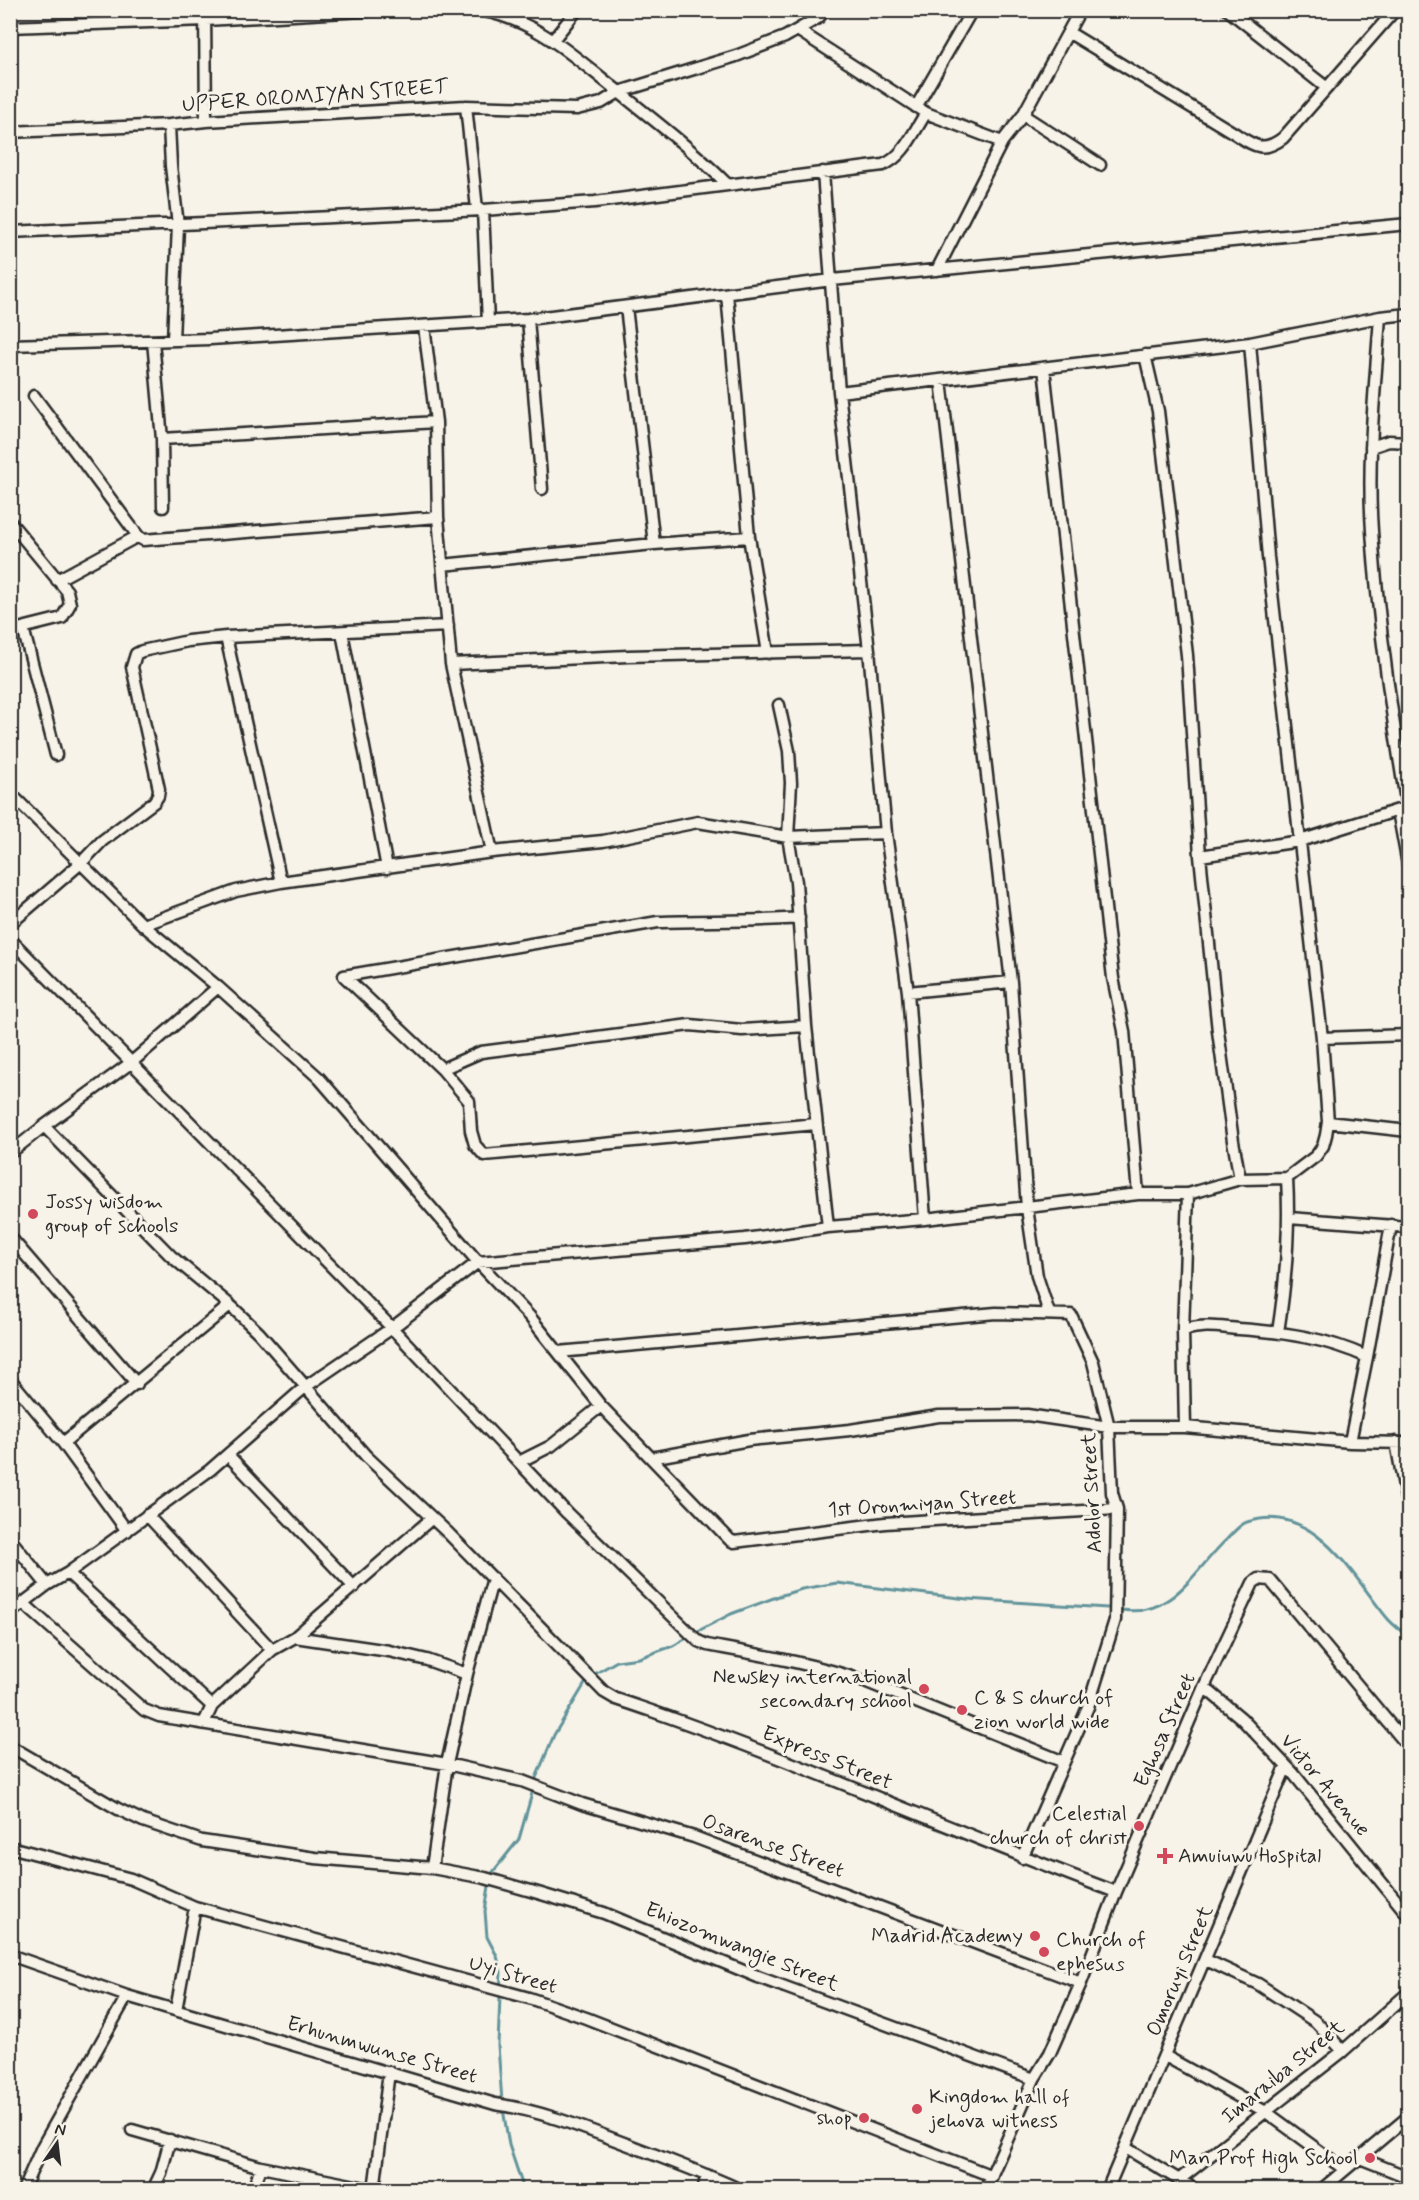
<svg xmlns="http://www.w3.org/2000/svg" width="1419" height="2200" font-family="Mynerve,sans-serif">
  <style>
    .lines { fill: none; stroke-linecap: round; stroke-linejoin: round }
    .stream { stroke: #63949b; stroke-width: 3 }
    .minor-casing { stroke: #2b2b2b; stroke-width: 15 }
    .minor { stroke: #f7f3e8; stroke-width: 10 }
    .poi-dot { fill: #d1495b; stroke: #f7f3e8; stroke-width: 2 }
    .labels { text-anchor: middle; dominant-baseline: central; stroke-width: 6; stroke-linejoin: round; paint-order: stroke }
    .street-label { font-size: 21px; fill: #2b2b2b; stroke: #f7f3e8 }
    .poi-label { font-size: 21px; fill: #2b2b2b; stroke: #f7f3e8; text-anchor: start }
  </style>
  <rect width="100%" height="100%" fill="#f7f3e8"/>
  <filter id="ink" filterUnits="userSpaceOnUse"><feTurbulence type="fractalNoise" baseFrequency=".0167" numOctaves="2"/><feDisplacementMap in="SourceGraphic" scale="12" xChannelSelector="R" yChannelSelector="G"/><feConvolveMatrix kernelMatrix="1 2 1 2 8 2 1 2 1" color-interpolation-filters="sRGB"/></filter>
  <g filter="url(#ink)">
    <g class="lines">
      <path class="stream" d="M1122 1610C1173 1618 1195 1569 1227 1539 1233 1533 1240 1524 1247 1522 1314 1500 1353 1577 1388 1619 1394 1626 1402 1631 1408 1637
        M698 1631 731 1614 779 1596 802 1589 837 1583 967 1599 1107 1608
        M595 1674 617 1661 639 1658 673 1646 685 1639
        M536 1778 554 1735 586 1682
        M493 1872 519 1839 533 1790
        M489 1886 485 1911 487 1937 497 1956 501 1972 498 2045 502 2102
        M503 2109 509 2145 524 2190"/>
      <g class="minor-casing">
        <path id="minor" d="M205 10 206 121
          M479 10C538 20 574 57 619 92 656 122 693 150 727 184
          M1228 10 1327 88
          M10 27 206 20 380 10
          M799 31 926 113 1002 142
          M1068 32 1234 133C1253 145 1262 154 1283 138L1395 10
          M553 40 577 10
          M466 106 477 209
          M916 107 972 10
          M1023 115 1100 165
          M169 125 171 166 178 225 173 340
          M10 132 169 125 206 121 466 106 577 109 601 103 619 92 736 56 785 37 818 18 825 10
          M823 172 839 392 869 650 886 833 908 992 925 1219
          M483 210 488 322
          M10 232 483 210 595 202 883 165C904 157 914 131 926 113
          M937 270 1002 142 1023 115 1080 10
          M727 294 749 537 768 653
          M626 307 654 544
          M1380 317C1375 388 1367 460 1372 531 1378 624 1392 716 1407 807
          M528 319 542 489
          M424 326 436 422 438 517 451 664 628 656 869 650
          M153 341 162 439 163 507
          M10 345 210 339 528 319 832 280 1408 224
          M1145 355 1158 411 1187 655 1200 856 1218 1031 1233 1141 1240 1179
          M1044 368 1113 978 1124 1031 1138 1194H1188L1240 1179 1287 1178 1316 1156 1323 1146 1326 1135 1328 1122 1322 1038 1268 557 1250 343
          M941 380 1011 982 1027 1208 1037 1276 1049 1313
          M839 392 1250 343 1380 317 1408 314
          M34 396 138 536 143 540 438 517
          M162 439 436 422
          M1371 447 1389 441 1408 442
          M10 522 67 591 70 604 62 618 10 631
          M442 565 654 544 749 537
          M57 580 138 536
          M23 628 56 755
          M342 632 387 868
          M226 637 281 882
          M451 664 492 852
          M10 793 143 925 218 987 319 1078 478 1262 530 1317 601 1406 730 1540 734 1542 885 1523 1117 1509
          M1398 811 1408 865
          M1200 856 1300 841 1408 807
          M10 924 81 863 102 841 154 802 158 796 159 789 132 667 136 654 142 651 188 641 226 637 448 626
          M143 925 236 891 281 882 492 852 603 841 698 822 788 837 886 833
          M10 939 392 1328 567 1513 698 1641 707 1645C761 1655 815 1664 867 1682L1064 1762
          M344 976 442 1069 469 1101 471 1131 475 1145 484 1155 816 1124
          M344 976 658 922C705 920 752 922 799 918
          M908 992 1011 982
          M1322 1038 1408 1035
          M442 1069 481 1052 690 1025 742 1030 806 1026
          M1328 1122 1408 1131
          M44 1126 171 1256 230 1305 259 1333 366 1456 448 1533 604 1692 616 1699C786 1755 948 1830 1116 1892
          M10 1153 44 1126 132 1062 218 987
          M1289 1218 1408 1227
          M828 1227 925 1219 1138 1194
          M10 1237 137 1384
          M1183 1330C1205 1324 1217 1327 1239 1329 1284 1332 1326 1338 1367 1357L1350 1442
          M1278 1332C1286 1281 1290 1230 1287 1178
          M558 1352 996 1313 1071 1315 1093 1362 1109 1427 1112 1493 1117 1509 1115 1620 1088 1707 1022 1858
          M1367 1357 1391 1225
          M10 1379 63 1443 127 1531
          M1185 1427 1183 1330 1188 1194
          M1396 1442 1408 1509
          M63 1443 230 1305
          M228 1455 354 1587
          M651 1458 749 1440 850 1430 939 1416 1027 1415 1109 1427H1185L1350 1442 1408 1443
          M519 1462 551 1446 601 1406
          M147 1515 272 1650
          M10 1539 47 1585
          M68 1573 212 1706
          M23 1603 144 1710 159 1716 447 1764 522 1781 582 1804 694 1837 1081 1983
          M10 1613 47 1585 68 1573 210 1470 305 1387 392 1328 478 1262 745 1239 828 1227 806 1026 796 882 788 837 791 783 789 751 779 705
          M295 1637 389 1651 427 1660 467 1674
          M1204 1687 1241 1718 1293 1773 1408 1915
          M204 1723 212 1706 272 1650 295 1637 431 1519
          M10 1746 118 1809 143 1821 202 1841 315 1858 432 1868 485 1878 538 1893 604 1913 758 1977 1034 2079
          M10 1847 131 1879 195 1907 529 1998 586 2018 992 2176
          M432 1868 447 1764 467 1674 493 1578
          M10 1955 127 1996 495 2104C536 2110 574 2124 613 2139 656 2155 699 2171 741 2190
          M1206 1960 1258 1984 1316 2022 1343 2051
          M176 2010 195 1907
          M1165 2056 1266 2112 1344 2169
          M132 2130 261 2167 376 2190
          M1126 2148 1196 2190
          M1360 2158 1408 2177
          M1180 2179 1343 2051 1408 1993
          M23 2190 42 2147 127 1996
          M153 2190 161 2173 170 2140
          M253 2190 261 2167
          M374 2190 389 2072
          M703 2190 707 2175
          M985 2190 1034 2079 1050 2053 1081 1983 1116 1892 1204 1687 1253 1583 1258 1579 1270 1580 1408 1746
          M1107 2190 1286 1767
          M1321 2190 1408 2117"/>
      </g>
      <use href="#minor" class="minor"/>
    </g>
  </g>
  <g class="poi-dot">
    <circle cx="33" cy="1214" r="6"/>
    <circle cx="924" cy="1689" r="6"/>
    <circle cx="962" cy="1710" r="6"/>
    <circle cx="1139" cy="1826" r="6"/>
    <path d="M1162 1847h6v6h6v6h-6v6h-6v-6h-6v-6h6z"/>
    <circle cx="1035" cy="1936" r="6"/>
    <circle cx="1044" cy="1952" r="6"/>
    <circle cx="917" cy="2109" r="6"/>
    <circle cx="864" cy="2118" r="6"/>
    <circle cx="1370" cy="2158" r="6"/>
  </g>
  <g class="labels">
    <g class="street-label">
      <text transform="translate(315 96) rotate(-4)">UPPER OROMIYAN STREET</text>
      <text transform="translate(1092 1493) rotate(-93)">Adolor Street</text>
      <text transform="translate(922 1504) rotate(-4)">1st Oronmiyan Street</text>
      <text transform="translate(1165 1730) rotate(-66)">Eghosa Street</text>
      <text transform="translate(827 1758) rotate(22)">Express Street</text>
      <text transform="translate(1325 1785) rotate(50)">Victor Avenue</text>
      <text transform="translate(773 1846) rotate(20)">Osarense Street</text>
      <text transform="translate(742 1947) rotate(22)">Ehiozomwangie Street</text>
      <text transform="translate(1180 1971) rotate(-67)">Omoruyi Street</text>
      <text transform="translate(513 1975) rotate(16)">Uyi Street</text>
      <text transform="translate(382 2050) rotate(16)">Erhunmwunse Street</text>
      <text transform="translate(1283 2072) rotate(-39)">Imaraiba Street</text>
    </g>
    <g class="poi-label">
      <text x="45" y="1202">Jossy wisdom<tspan x="45" dy="24">group of schools</tspan></text>
      <text x="912" y="1677" text-anchor="end">Newsky international<tspan x="912" dy="24">secondary school</tspan></text>
      <text x="974" y="1698">C &amp; S church of<tspan x="974" dy="24">zion world wide</tspan></text>
      <text x="1127" y="1814" text-anchor="end">Celestial<tspan x="1127" dy="24">church of christ</tspan></text>
      <text x="1178" y="1856">Amuiuwu Hospital</text>
      <text x="1023" y="1936" text-anchor="end">Madrid Academy</text>
      <text x="1056" y="1940">Church of<tspan x="1056" dy="24">ephesus</tspan></text>
      <text x="929" y="2097">Kingdom hall of<tspan x="929" dy="24">jehova witness</tspan></text>
      <text x="852" y="2118" text-anchor="end">shop</text>
      <text x="1358" y="2158" text-anchor="end">Man Prof High School</text>
    </g>
  </g>
  <rect width="1419" height="2200" fill="none" stroke="#f7f3e8" stroke-width="36"/>
  <rect x="18" y="18" width="1383" height="2164" fill="none" stroke="#2b2b2b" stroke-width="2" filter="url(#ink)"/>
  <g transform="translate(57 2143) rotate(14)" stroke="#f7f3e8" stroke-width="4.5" paint-order="stroke">
  <path d="M0-4.5L10 22L0 15L-10 22Z" fill="#2b2b2b"/>
  <text y="-9" font-size="16" font-weight="bold" text-anchor="middle" fill="#2b2b2b">N</text>
  </g>
</svg>
